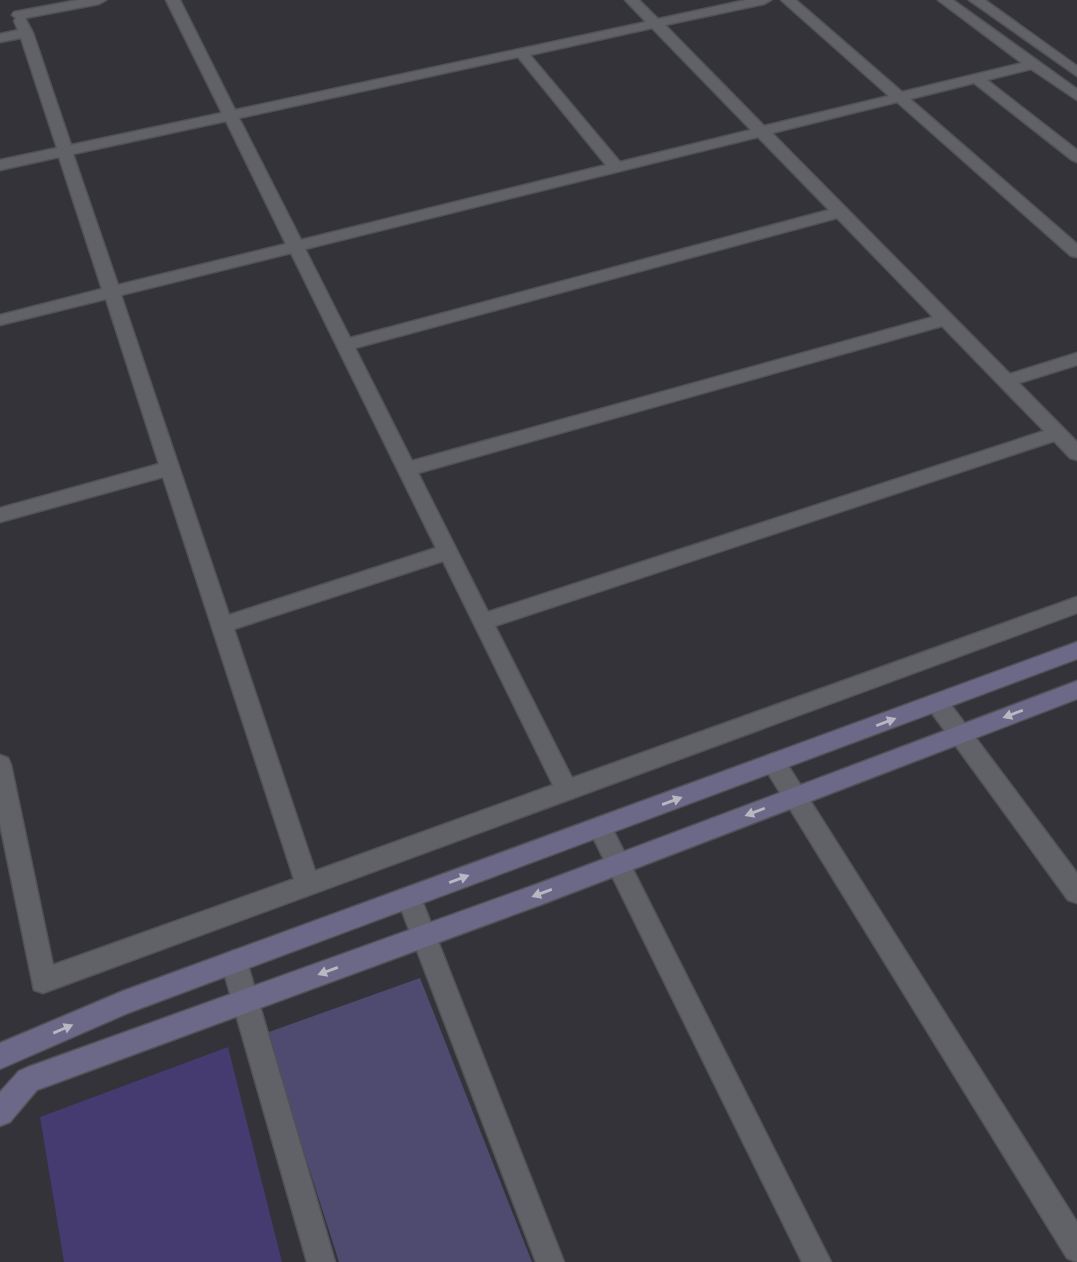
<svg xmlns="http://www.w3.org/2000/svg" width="1077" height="1262" font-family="Ubuntu,sans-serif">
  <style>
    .green { fill: #4f4a6f }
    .building { fill: #453b70 }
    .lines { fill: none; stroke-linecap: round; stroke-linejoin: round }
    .street-casing { stroke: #525156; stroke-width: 3 }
    .secondary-casing { stroke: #525156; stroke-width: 3 }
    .street { fill: #616168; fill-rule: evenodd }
    .secondary { fill: #6c6887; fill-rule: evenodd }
    .oneway { fill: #b8b7c2 }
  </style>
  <rect width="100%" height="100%" fill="#333339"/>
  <path class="green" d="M420 978 532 1262H339L266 1033Z"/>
  <path class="building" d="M228 1047 282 1262H64L40 1117Z"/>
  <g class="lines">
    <g class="street-casing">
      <path id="street" d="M78 0H106L99 4 25 18 33 33 71 145 222 113 166 0H180L235 110 646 22 625 0H639L658 19 746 0H771L764 4 665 25 764 126 889 96 781 0H796L902 92 1022 63 938 0H953L1077 89V100L1031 69 987 80 1077 150V162L1072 160 974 83 910 99 1077 244V257L1071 256 897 102 772 133 1010 374 1077 353V365L1019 383 1077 442V460L1070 458 1054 441 495 626 572 778 1077 597V613L43 993 34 990 0 824V755L8 758 11 765 53 965 294 879 163 477 0 522V508L159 464 106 299 0 325V315L102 289 59 157 0 170V160L57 148 21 38 0 42V34L18 30 14 21 16 18 12 15 14 12ZM652 28 751 130 620 162 530 55ZM518 57 606 165 301 240 239 118ZM226 121 286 244 118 285 73 154ZM758 137 829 210 350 338 305 249ZM837 218 933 317 412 461 355 348ZM291 253 436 548 229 615 121 295ZM942 326 1044 431 488 612 418 473ZM443 561 553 785 315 871 234 629Z
        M969 0H985L1077 66V76Z
        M937 694 945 697 1077 873V903L1068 900 929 709 926 703 929 697Z
        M774 753 782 756 1077 1222V1262L1067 1258 766 770 763 763 766 756Z
        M600 817 608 820 831 1262H802L588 827 592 820Z
        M409 887 418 890 421 898 564 1262H536L397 898 400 890Z
        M234 950 243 954 247 962 335 1262H307L221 962 225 954Z"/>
    </g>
    <g class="secondary-casing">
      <path id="secondary" d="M1077 642V659L128 1013 0 1069V1043L123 991Z
        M1077 681V699L540 905 37 1090 10 1122 0 1126V1092L19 1071 28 1067 540 883Z"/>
    </g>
    <use href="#street" class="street"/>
    <use href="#secondary" class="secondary"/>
  </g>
  <defs><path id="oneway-solid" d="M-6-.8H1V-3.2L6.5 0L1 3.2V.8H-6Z" transform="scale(1.75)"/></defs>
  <g class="oneway">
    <use href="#oneway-solid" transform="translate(1013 714) rotate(159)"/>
    <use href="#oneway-solid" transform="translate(886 722) rotate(-21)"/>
    <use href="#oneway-solid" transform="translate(672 801) rotate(-20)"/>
    <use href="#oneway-solid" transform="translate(755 812) rotate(159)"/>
    <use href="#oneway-solid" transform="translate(459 879) rotate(-20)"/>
    <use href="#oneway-solid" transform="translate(542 893) rotate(160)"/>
    <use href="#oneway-solid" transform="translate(328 971) rotate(160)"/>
    <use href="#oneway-solid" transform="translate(63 1029) rotate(-23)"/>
  </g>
</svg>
